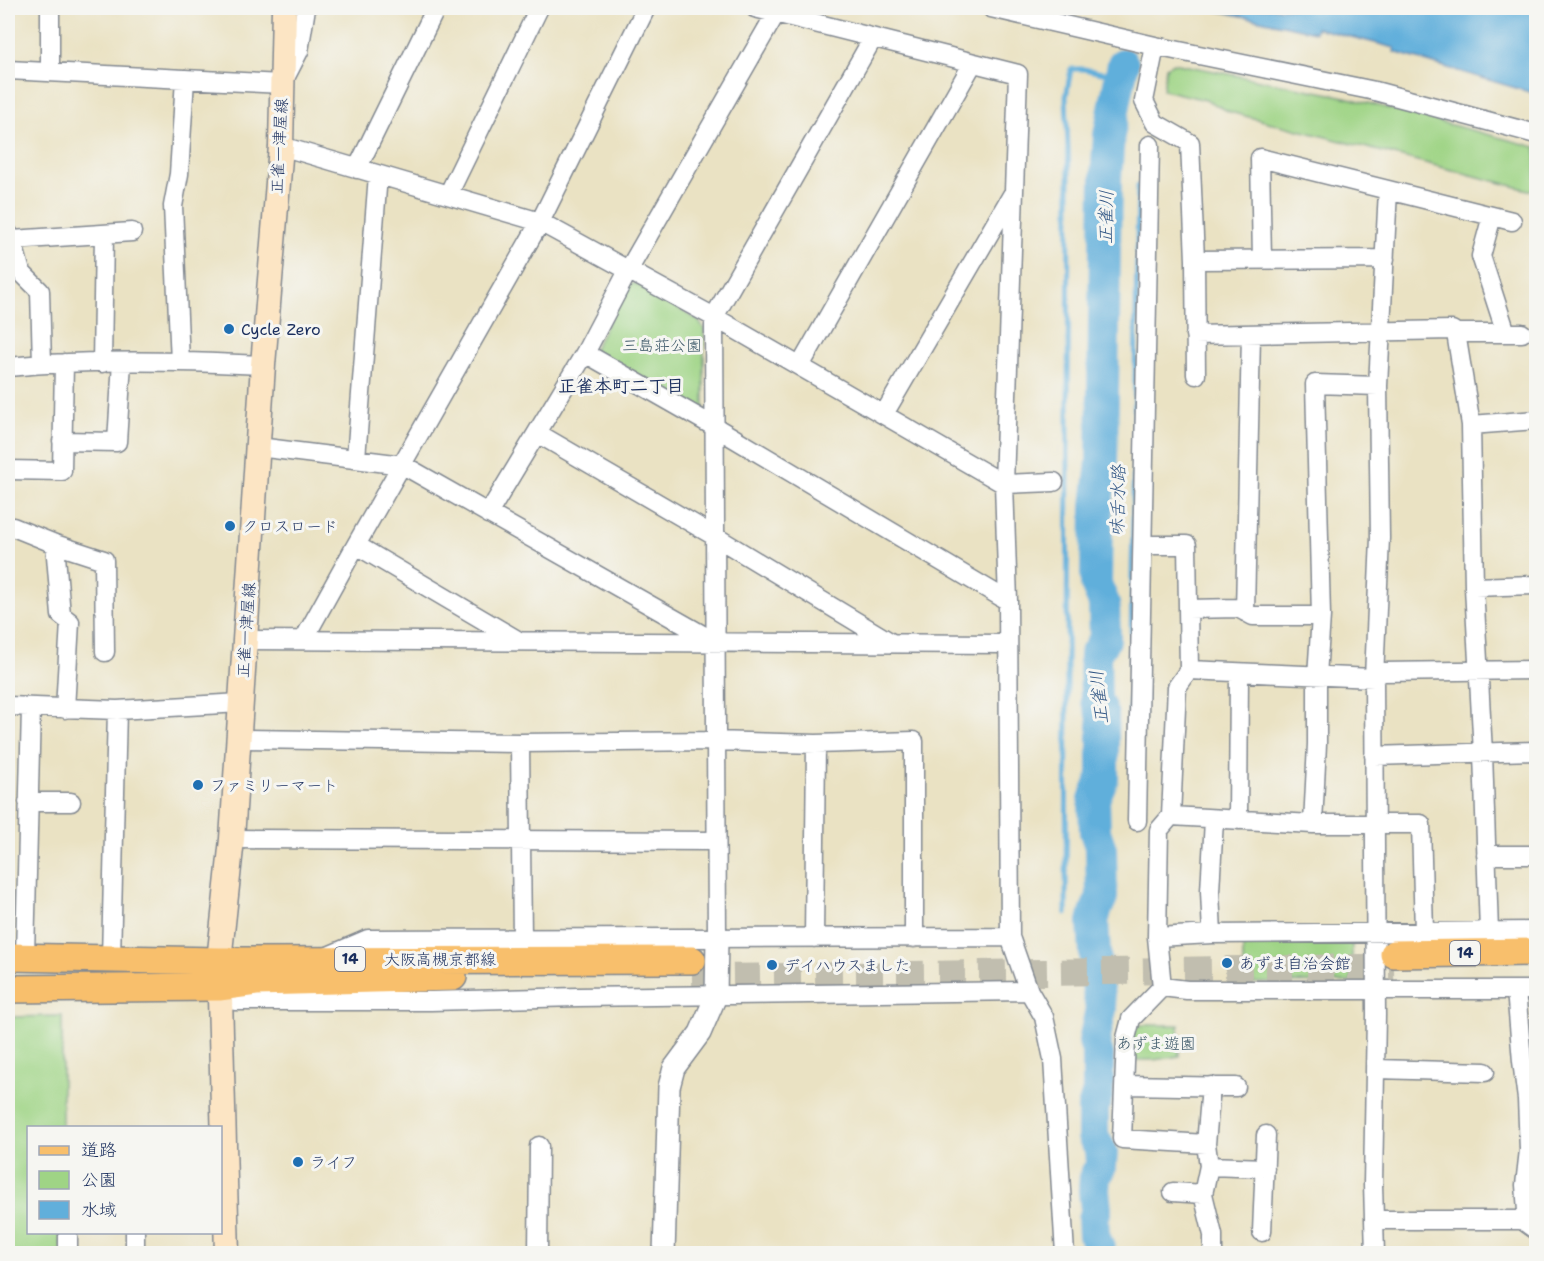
<svg xmlns="http://www.w3.org/2000/svg" width="1544" height="1261" font-family="'Shantell Sans','Klee One',sans-serif">
  <style>
    .green { fill: #9fd485; stroke: #5d8272; stroke-width: 1.5 }
    .water { fill: #61afdb; stroke: #3e6f9c; stroke-width: 1.5 }
    .lines { fill: none; stroke-linecap: round; stroke-linejoin: round }
    .stream { stroke: #61afdb; stroke-width: 5 }
    .river { stroke: #61afdb; stroke-width: 32 }
    .primary-tunnel { stroke: #c1beaf; stroke-width: 27; stroke-dasharray: 27 14; stroke-linecap: butt }
    .minor-casing { stroke: #828890; stroke-width: 21 }
    .tertiary-casing { stroke: #828890; stroke-width: 24 }
    .secondary-casing { stroke: #828890; stroke-width: 27 }
    .primary-casing { stroke: #828890; stroke-width: 30 }
    .minor { stroke: #fff; stroke-width: 18 }
    .tertiary { stroke: #fff; stroke-width: 21 }
    .secondary { stroke: #fce5c4; stroke-width: 24 }
    .primary { stroke: #f8bf6c; stroke-width: 27 }
    .poi-dot { fill: #1f6fb2; stroke: #f6f6f2; stroke-width: 2 }
    .labels { text-anchor: middle; dominant-baseline: central; stroke-width: 6; stroke-linejoin: round; paint-order: stroke }
    .shield { fill: #f6f6f2; stroke: #5d6b8a; stroke-width: 1.5 }
    .shield-label { font-size: 15px; font-weight: bold; fill: #1b2f5e }
    .street-label { font-size: 16px; fill: #1b2f5e; stroke: #f6f6f2 }
    .poi-label { font-size: 16px; fill: #1b2f5e; stroke: #f6f6f2; text-anchor: start }
    .park-label { font-size: 16px; fill: #3c5868; stroke: #f6f6f2 }
    .water-label { font-size: 18px; font-style: italic; fill: #305584; stroke: #f6f6f2 }
    .neighbourhood-label { font-size: 18px; font-weight: bold; fill: #1b2f5e; stroke: #f6f6f2 }
  </style>
  <rect width="100%" height="100%" fill="#f6f6f2"/>
  <filter id="ink" filterUnits="userSpaceOnUse"><feTurbulence type="fractalNoise" baseFrequency=".0167" numOctaves="2"/><feDisplacementMap in="SourceGraphic" scale="12" xChannelSelector="R" yChannelSelector="G"/><feConvolveMatrix kernelMatrix="1 2 1 2 8 2 1 2 1" color-interpolation-filters="sRGB"/></filter>
  <filter id="wash" filterUnits="userSpaceOnUse"><feTurbulence type="fractalNoise" baseFrequency=".008" numOctaves="4" result="noise"/><feDisplacementMap in="SourceGraphic" scale="24" xChannelSelector="R" yChannelSelector="G"/><feGaussianBlur stdDeviation="1.35" result="paint"/><feColorMatrix in="noise" values="0 0 0 0 0 0 0 0 0 0 0 0 0 0 0 0 0 1.4 0 .05"/><feComposite in="paint" operator="in"/></filter>
  <g filter="url(#wash)">
    <rect width="100%" height="100%" fill="#eae2c3"/>
    <path class="green" d="M1173 63 1341 96 1536 147V192L1230 112 1206 100 1163 90 1166 67Z
      M635 283 698 320 704 329V409L699 413 593 351 627 285Z
      M1352 941V982L1243 983V942Z
      M62 1016V1127L28 1128V1232L61 1233V1253H8V1017Z
      M1138 1025H1179V1056L1154 1060H1132V1036Z"/>
    <path class="water" d="M1205 8H1536V94L1394 52 1395 48 1316 28 1315 32Z"/>
    <g class="lines">
      <path class="stream" d="M1130 713 1138 186
        M1066 914 1069 176 1066 97 1071 69H1084L1120 77"/>
      <path class="river" d="M1101 1254 1094 1235 1093 1219 1096 1209 1094 1191 1095 1176 1101 1166 1102 1152 1093 1137V1108L1098 1092V1055L1094 1041 1101 1009 1097 984 1093 922 1096 910 1102 897 1101 849 1095 832 1094 799 1103 778V716L1096 699 1095 654 1105 639 1104 603 1096 584 1097 506 1102 462 1106 178 1109 135 1123 64"/>
    </g>
  </g>
  <g filter="url(#ink)">
    <g class="lines">
      <path class="primary-tunnel" d="M692 978 1394 967"/>
      <g class="minor-casing">
        <path id="minor" d="M755 8 1018 74 1004 484 1008 601 1010 937 1029 991 1044 1017 1053 1059 1065 1254
          M991 8 1155 46 1375 91 1536 134
          M1155 46 1144 101 1155 123 1190 143 1195 260 1196 375
          M8 70 282 84 299 51 306 8
          M50 71V8
          M281 146 540 222 714 317 1004 484 1054 482
          M357 169 436 8
          M448 195 539 8
          M1492 216 1481 256 1506 333
          M8 233 12 240 21 272 40 291 42 364
          M12 240 132 232
          M1262 259 1260 158 1512 221
          M1195 260 1385 259
          M1456 333 1471 425 1474 587 1483 753 1489 932
          M1195 335 1452 330 1456 333H1522
          M585 353 715 427 1008 601
          M180 362 173 206 179 174 185 79
          M102 363 104 234
          M800 366 973 63
          M8 367C92 359 178 361 263 365
          M884 414 1012 195
          M1471 425 1536 420
          M537 433 716 537 890 642
          M62 441 117 442 122 362
          M258 447 403 465 715 642
          M356 458 378 175
          M8 470 62 471 64 363
          M488 514 585 353 629 269 776 13
          M8 528 13 527 55 544 104 560 105 652
          M55 544 61 615 70 622 65 709
          M356 545 519 641
          M1143 545H1187L1189 670 1177 687 1171 816 1159 830 1157 937 1162 987
          M1474 587 1536 585
          M1188 609 1238 608 1253 616H1321
          M1245 612 1251 335
          M304 639 356 545 540 222 646 8
          M245 640 1007 644
          M1189 670 1374 678 1382 672 1536 670
          M8 706 117 710 241 703
          M239 739 520 743 716 741 816 744 914 741V938
          M520 743 522 940
          M1374 756 1536 751
          M28 802H71
          M1171 816 1313 824H1421L1424 932
          M1238 820 1239 673
          M1137 821 1150 145
          M1313 824 1317 744V676L1321 616 1315 384 1378 386
          M232 839 716 841
          M1486 855H1536
          M1212 934 1210 891 1214 820
          M1157 937 1212 934 1536 931
          M717 938 714 317 873 38
          M814 938 816 744
          M25 956 31 708
          M328 956 368 939 1010 937
          M111 958 117 710
          M219 987 235 1001H431L578 997 1029 991
          M1162 987 1187 990H1536
          M1162 987 1131 1019 1126 1038 1122 1139 1206 1144
          M1516 990 1522 1061 1527 1099 1529 1150 1525 1185 1527 1211 1522 1220
          M1376 1069 1485 1072
          M1125 1085 1236 1087
          M1211 1086 1206 1144 1209 1166 1203 1194 1213 1235V1254
          M1209 1166 1265 1168
          M1173 1192 1203 1194
          M1374 1220H1522L1536 1230
          M68 1232V1254
          M135 1232V1254
          M1262 1232 1266 1135
          M538 1254 539 1146
          M1375 1254 1373 1184 1376 1015 1374 678 1380 538 1378 386 1388 190"/>
      </g>
      <g class="tertiary-casing">
        <path id="tertiary" d="M664 1254 669 1087 674 1068 700 1033 716 996 717 938"/>
      </g>
      <g class="secondary-casing">
        <path id="secondary" d="M227 1254 219 961 232 839 263 365 281 146 284 8"/>
      </g>
      <g class="primary-casing">
        <path id="primary" d="M1394 954 1536 952
          M8 957 219 961 692 960
          M8 989 219 987 256 982 453 977"/>
      </g>
      <use href="#minor" class="minor"/>
      <use href="#tertiary" class="tertiary"/>
      <use href="#secondary" class="secondary"/>
      <use href="#primary" class="primary"/>
    </g>
  </g>
  <g class="poi-dot">
    <circle cx="229" cy="329" r="6"/>
    <circle cx="230" cy="526" r="6"/>
    <circle cx="198" cy="785" r="6"/>
    <circle cx="1227" cy="963" r="6"/>
    <circle cx="772" cy="965" r="6"/>
    <circle cx="298" cy="1162" r="6"/>
  </g>
  <g class="labels">
    <g class="shield">
      <rect x="1450" y="941" width="30" height="24" rx="4.5"/>
      <rect x="335" y="947" width="30" height="24" rx="4.5"/>
    </g>
    <g class="shield-label">
      <text x="1465" y="953">14</text>
      <text x="350" y="959">14</text>
    </g>
    <g class="street-label">
      <text transform="translate(279 146) rotate(-87)">正雀一津屋線</text>
      <text transform="translate(246 630) rotate(-86)">正雀一津屋線</text>
      <text x="440" y="959">大阪高槻京都線</text>
    </g>
    <g class="poi-label">
      <text x="241" y="329">Cycle Zero</text>
      <text x="242" y="526">クロスロード</text>
      <text x="210" y="785">ファミリーマート</text>
      <text x="1239" y="963">あずま自治会館</text>
      <text x="784" y="965">デイハウスました</text>
      <text x="310" y="1162">ライフ</text>
    </g>
    <g class="park-label">
      <text x="662" y="345">三島荘公園</text>
      <text x="1156" y="1043">あずま遊園</text>
    </g>
    <g class="water-label">
      <text transform="translate(1106 217) rotate(-89)">正雀川</text>
      <text transform="translate(1118 501) rotate(-89)">味舌水路</text>
      <text transform="translate(1099 697) rotate(-96)">正雀川</text>
    </g>
    <g class="neighbourhood-label">
      <text x="621" y="386">正雀本町二丁目</text>
    </g>
  </g>
  <rect width="1544" height="1261" fill="none" stroke="#f6f6f2" stroke-width="30"/>
  <rect x="27" y="1126" width="195" height="108" fill="#f6f6f2" stroke="#9ea6b7" stroke-width="1.5"/>
  <rect x="39" y="1146" width="30" height="9" fill="#f8bf6c" stroke="#9ea6b7" stroke-width="1.5"/>
  <text x="81" y="1156" font-size="18" fill="#1b2f5e">道路</text>
  <rect x="39" y="1171" width="30" height="18" fill="#9fd485" stroke="#9ea6b7" stroke-width="1.5"/>
  <text x="81" y="1186" font-size="18" fill="#1b2f5e">公園</text>
  <rect x="39" y="1201" width="30" height="18" fill="#61afdb" stroke="#9ea6b7" stroke-width="1.5"/>
  <text x="81" y="1216" font-size="18" fill="#1b2f5e">水域</text>
</svg>
